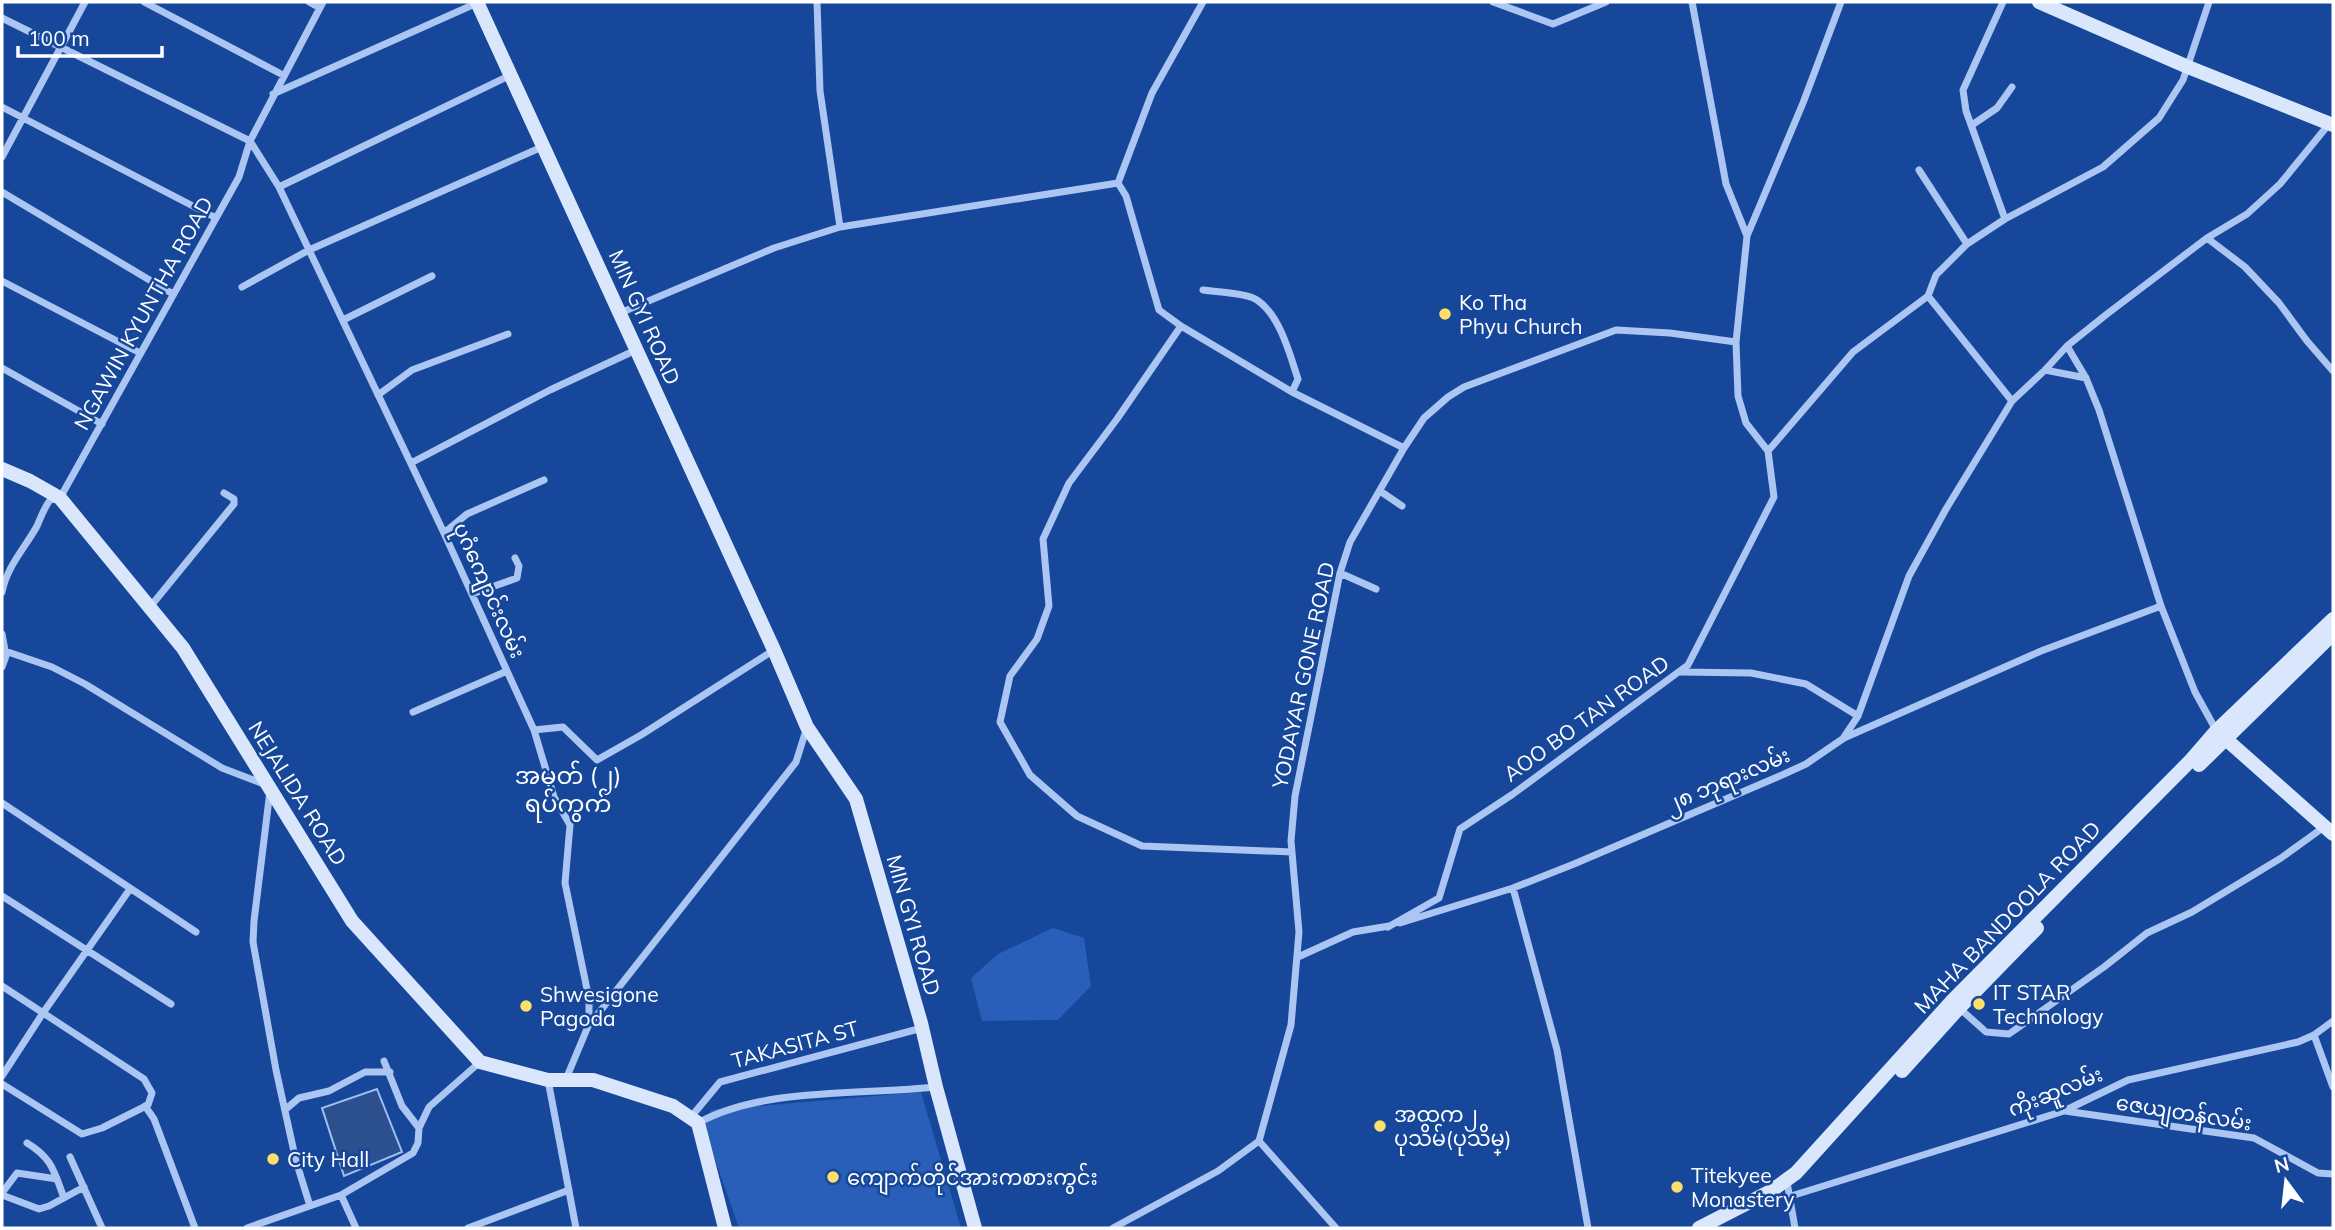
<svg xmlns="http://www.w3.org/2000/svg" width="2335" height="1230" font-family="Mulish,'Noto Sans Myanmar',sans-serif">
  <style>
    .green { fill: #295fb8 }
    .water { fill: #2c508e; stroke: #9dc0f5; stroke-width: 2 }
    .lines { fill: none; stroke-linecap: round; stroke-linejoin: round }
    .street { stroke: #abc6f2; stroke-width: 7 }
    .secondary { stroke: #dae6fc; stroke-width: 14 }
    .poi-dot { fill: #ffdf6c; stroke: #16479a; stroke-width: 2.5 }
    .labels { text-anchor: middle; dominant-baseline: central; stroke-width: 5; stroke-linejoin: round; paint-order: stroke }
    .poi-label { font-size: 21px; fill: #fff; stroke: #16479a; text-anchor: start }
    .street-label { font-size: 21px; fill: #fff; stroke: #16479a }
    .quarter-label { font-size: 24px; fill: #fff; stroke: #16479a }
  </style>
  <rect width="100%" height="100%" fill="#16479a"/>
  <path class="green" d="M1053 928 1084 938 1091 986 1058 1020 982 1021 971 978 998 954Z
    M921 1092 961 1228H739L703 1125 711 1110Z"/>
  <path class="water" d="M377 1089 402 1152 344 1176 322 1108Z"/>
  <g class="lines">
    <path class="street" d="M144 2 283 75
      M309 2 320 8
      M817 2 820 91 840 227
      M1203 2 1152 93 1118 183 1126 196 1159 310 1181 326 1292 392 1404 448
      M1493 2 1553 24 1606 2
      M2003 2 1963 90 1966 111 2005 219
      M2 18 250 141
      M273 94 477 3
      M2 107 216 218
      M1972 125 1997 108 2012 87
      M250 141 279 187 444 533 534 730 554 797 570 825 565 883 589 999V1024L566 1079
      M2 157 85 2
      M1919 170 1967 244
      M279 187 511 75
      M2 192 173 294
      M1747 236 1803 103 1841 2
      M2207 238 2245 267 2279 303 2307 341 2333 371
      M2 281 140 353
      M242 287 309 250 542 147
      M1203 290C1216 292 1248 293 1257 300 1280 315 1290 355 1298 379L1292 392
      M1928 296 2012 401
      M620 313 774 248 840 227 1118 183
      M343 320 432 276
      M1181 326 1117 419 1069 483 1043 539 1049 606 1037 639 1010 676 1000 722 1030 775 1077 816 1142 846 1292 852
      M2067 346 2086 378 2099 410 2161 606 2195 692 2216 730
      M2 368 102 424
      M2045 370 2086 378
      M378 395 412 370 508 334
      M1768 451 1853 352 1928 296 1936 275 1967 244 2005 219 2103 167 2159 118 2183 80 2209 2
      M411 463 550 390 636 350
      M1380 491 1402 506
      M444 533 467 514 544 480
      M1340 573 1376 589
      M2 592C7 566 25 548 37 526 41 517 44 508 50 500L60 498 239 177 250 141 323 2
      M472 594 517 578 519 566 515 558
      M150 607 234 504V499L224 493
      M2 634 6 656 2 667
      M5 651 52 667 85 684 222 768 264 784
      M1680 672 1751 673 1806 684 1858 716
      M413 712 507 671
      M534 730 563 727 597 760 641 735 774 650
      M1844 737 1858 716 1909 576 1946 509 2012 401 2045 370 2067 346 2107 314 2207 238 2247 214 2280 184 2329 124
      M270 791 254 921 253 942 276 1070 296 1161 310 1206
      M2 803 196 932
      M1513 888 1557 1050 1588 1228
      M2 896 171 1004
      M1400 923 1513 888 1574 864 1782 775 1806 764 1844 738 2041 651 2161 606
      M1388 927 1439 898 1460 829 1513 794 1688 665 1774 497 1768 451 1746 423 1738 396 1736 342 1747 236 1726 184 1692 2
      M1298 957 1353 932 1389 926
      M2 986 144 1079 152 1093 148 1105 102 1128 82 1134 2 1084
      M1957 1006 1986 1032 2009 1034 2104 967 2147 933 2192 912 2281 858 2324 827
      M590 1024 796 762 807 727
      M2314 1035 2333 1087
      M2 1076 43 1013 130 889
      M548 1080 576 1228
      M145 1106 154 1119 195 1228
      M286 1109 299 1098 329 1091 365 1072H390
      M2065 1111 2254 1138 2318 1173 2333 1174
      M691 1117 720 1082 922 1028
      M698 1123C763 1087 862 1095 936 1087
      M419 1128 429 1107 480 1062
      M1259 1141 1336 1228
      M27 1143C52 1158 54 1171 64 1198
      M70 1157 102 1228
      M1787 1182 1795 1228
      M2 1193 17 1173 57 1179
      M2 1195 39 1209 49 1206 84 1187
      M341 1195 356 1228
      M1788 1197 2064 1111 2128 1080 2298 1042 2314 1035 2333 1021
      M247 1228 341 1195 413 1153 418 1143 419 1128 402 1106 384 1061
      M468 1228 569 1190
      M1113 1228 1218 1171 1259 1141 1291 1025 1299 932 1291 841 1295 796 1340 573 1350 542 1404 448 1424 418 1448 397 1464 387 1616 330 1670 333 1736 342"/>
    <path class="secondary" d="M477 2 774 650 807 727 856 799 921 1023 936 1087 975 1228
      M2039 2 2188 67 2333 125
      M2 469 30 481 60 498 183 648 352 921 480 1062 548 1080H593L673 1106 698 1123 725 1228
      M2219 733 2333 834
      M2199 765 2333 634
      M1902 1071 1959 1008 2037 928
      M1699 1228 1771 1191 1796 1173 1952 1001 2190 761 2216 731 2333 619"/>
  </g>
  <g class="poi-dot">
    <circle cx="1445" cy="314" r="7"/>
    <circle cx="1979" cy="1004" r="7"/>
    <circle cx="526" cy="1006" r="7"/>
    <circle cx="1380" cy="1126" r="7"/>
    <circle cx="273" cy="1159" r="7"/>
    <circle cx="833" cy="1177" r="7"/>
    <circle cx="1677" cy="1187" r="7"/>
  </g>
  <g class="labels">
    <g class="poi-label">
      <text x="1459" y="302">Ko Tha<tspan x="1459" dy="24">Phyu Church</tspan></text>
      <text x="1993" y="992">IT STAR<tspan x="1993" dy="24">Technology</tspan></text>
      <text x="540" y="994">Shwesigone<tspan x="540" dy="24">Pagoda</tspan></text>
      <text x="1394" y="1114">အထက၂<tspan x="1394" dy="24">ပုသိမ်(ပုသိမ္)</tspan></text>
      <text x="287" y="1159">City Hall</text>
      <text x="1691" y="1175">Titekyee<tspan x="1691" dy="24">Monastery</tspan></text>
      <text x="847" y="1177">ကျောက်တိုင်အားကစားကွင်း</text>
    </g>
    <g class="street-label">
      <text transform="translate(143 313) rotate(-61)">NGAWIN KYUNTHA ROAD</text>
      <text transform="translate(645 317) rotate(66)">MIN GYI ROAD</text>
      <text transform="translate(490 590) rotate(66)">ပုဂံကျောင်းလမ်း</text>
      <text transform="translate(1303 675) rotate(-78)">YODAYAR GONE ROAD</text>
      <text transform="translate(1586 718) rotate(-36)">AOO BO TAN ROAD</text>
      <text transform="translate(1727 779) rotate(-23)">၂၈ ဘုရားလမ်း</text>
      <text transform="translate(298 793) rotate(58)">NEJALIDA ROAD</text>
      <text transform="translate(2007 917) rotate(-46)">MAHA BANDOOLA ROAD</text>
      <text transform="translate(914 925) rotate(74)">MIN GYI ROAD</text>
      <text transform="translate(795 1044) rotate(-15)">TAKASITA ST</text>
      <text transform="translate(2055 1091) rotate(-22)">ကိုးဆူလမ်း</text>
      <text transform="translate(2184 1112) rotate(9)">ဇေယျတန်လမ်း</text>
    </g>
    <g class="quarter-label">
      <text x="568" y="775">အမှတ် (၂)<tspan x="568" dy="28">ရပ်ကွက်</tspan></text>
    </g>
  </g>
  <rect width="2335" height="1230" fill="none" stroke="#ffffff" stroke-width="7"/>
  <g transform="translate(2286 1181) rotate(345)" stroke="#16479a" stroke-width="5" paint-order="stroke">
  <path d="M0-5L12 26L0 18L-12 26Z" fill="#ffffff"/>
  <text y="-10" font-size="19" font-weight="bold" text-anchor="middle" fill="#ffffff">N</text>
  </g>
  <path d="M18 46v10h144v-10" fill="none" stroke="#ffffff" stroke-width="3.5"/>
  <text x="28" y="46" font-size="21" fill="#ffffff" stroke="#16479a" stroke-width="5" paint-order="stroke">100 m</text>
</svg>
